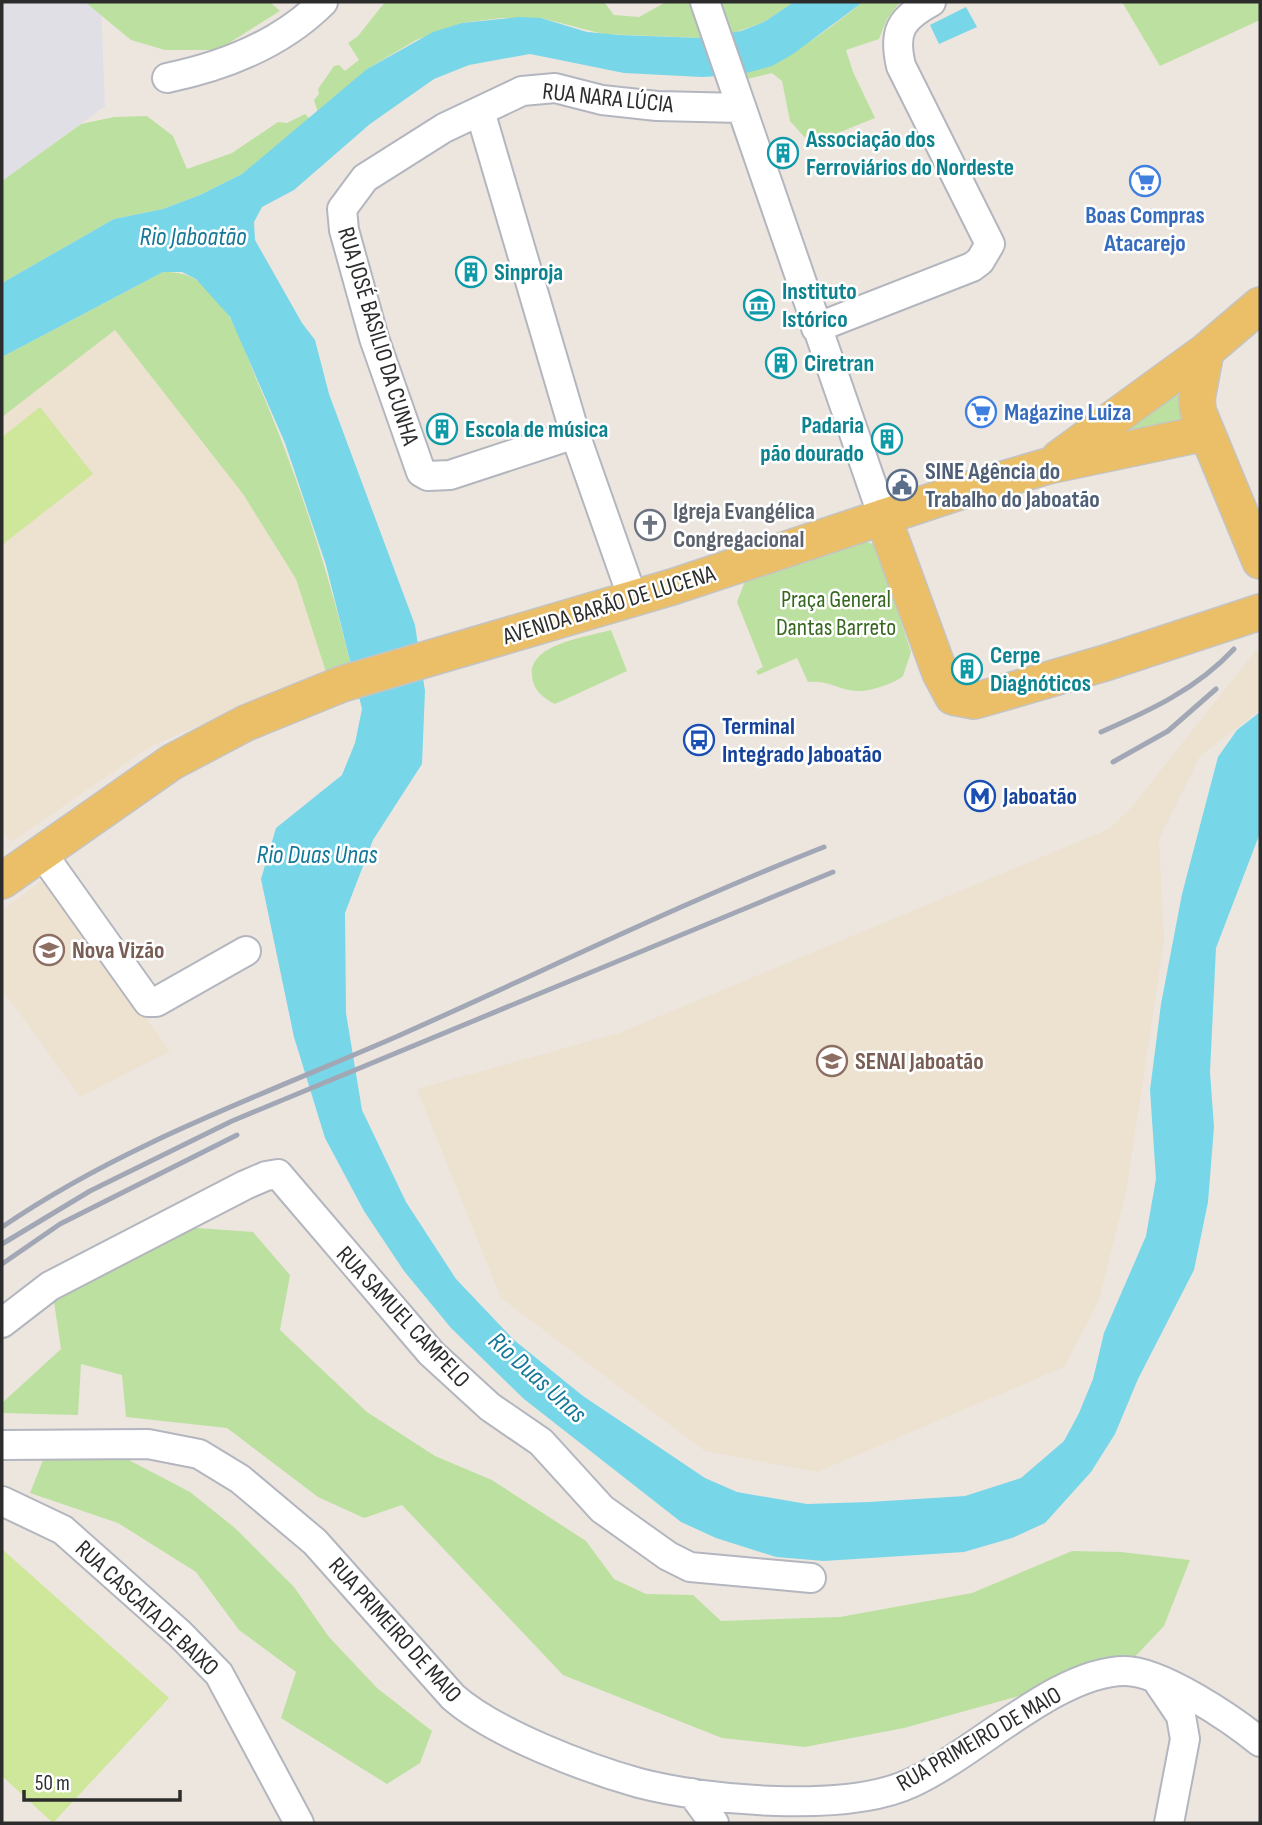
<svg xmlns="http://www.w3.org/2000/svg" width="1262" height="1825" font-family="'Sofia Sans Condensed',sans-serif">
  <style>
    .industrial { fill: #e1dfe6 }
    .education { fill: #ede1d0 }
    .green { fill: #bce09f }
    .pitch { fill: #cee79b }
    .water { fill: #78d6e9 }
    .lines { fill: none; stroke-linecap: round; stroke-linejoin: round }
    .minor-casing { stroke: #b3b6bf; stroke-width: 32 }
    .major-casing { stroke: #c4c4c4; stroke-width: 38 }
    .minor { stroke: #fff; stroke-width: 28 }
    .major { stroke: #eabf67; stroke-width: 35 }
    .rail { stroke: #a2a7b5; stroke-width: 5 }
    .labels { text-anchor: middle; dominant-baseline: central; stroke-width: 5; stroke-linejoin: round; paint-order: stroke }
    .street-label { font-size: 24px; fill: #2c2c2c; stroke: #fff }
    .culture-label { font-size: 24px; font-weight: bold; fill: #0d838f; stroke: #fff; text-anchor: start }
    .shop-label { font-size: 24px; font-weight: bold; fill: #366cbe; stroke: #fff }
    .service-label { font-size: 24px; font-weight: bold; fill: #4e5e75; stroke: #fff; text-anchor: start }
    .worship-label { font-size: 24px; font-weight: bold; fill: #5b616d; stroke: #fff; text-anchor: start }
    .park-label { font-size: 24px; fill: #35671e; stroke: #fff }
    .transit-label { font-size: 24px; font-weight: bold; fill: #164399; stroke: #fff; text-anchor: start }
    .education-label { font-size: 24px; font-weight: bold; fill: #785e54; stroke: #fff; text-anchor: start }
    .water-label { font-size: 26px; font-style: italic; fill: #147898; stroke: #fff }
  </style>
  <rect width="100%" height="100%" fill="#ede6df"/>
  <path class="industrial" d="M2 2H101L105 106 2 181Z"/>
  <path class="education" d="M115 330 243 494 296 579 326 672 151 746 11 842 2 829V417Z
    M1256 650 1260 654V710L1200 756 1159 839 1164 942 1126 1192 1099 1300 1064 1367 817 1472 705 1451 501 1298 417 1089 619 1033 1109 829 1131 808Z
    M44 879 170 1051 80 1097 2 989V910Z"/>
  <path class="green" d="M85 2H270L280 11 218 50H165L131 40Z
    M385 2H604L614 15 639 17 666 2H691L701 38 603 34 541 18H501L462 23 416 40 367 69 318 113 314 100 319 94 318 89 334 66 339 65 345 71 359 60 348 43 358 36Z
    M712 2H794L764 22 725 36Z
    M863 2H900L887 19 879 39 846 50 853 72 875 118 833 135 808 141 790 121 782 81 772 73 743 80 739 75C790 60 822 34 863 2Z
    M1122 2H1260V20L1160 66Z
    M305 114 310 119 242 174 200 195 163 209 114 219 2 283V181L81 124 114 117 147 116 173 136 187 169 232 153 278 122 287 123Z
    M163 272C178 272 190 274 203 284 230 306 242 344 255 376 296 470 327 566 351 666L326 672 296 579 243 494 115 330 2 417V357Z
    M1184 376 1188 420 1080 449Z
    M862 541 874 544 877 549 911 652 903 676C897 681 891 683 883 686 843 700 840 680 808 682L797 658 758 675 756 671 763 667 737 602 745 581Z
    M611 630 627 671 555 704C543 698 533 690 532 676 528 644 587 637 611 630Z
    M183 1227 253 1232 290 1275 280 1330 367 1412 435 1456 492 1480 586 1541 614 1579 646 1594 693 1595 721 1621 840 1617 972 1593 1072 1551 1121 1552 1190 1560 1164 1626 1114 1679 1033 1692 904 1728 805 1747 722 1738 563 1675 402 1505 364 1518 318 1497 227 1428 126 1417 122 1375 81 1364 78 1415 2 1413V1403L61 1349 54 1302 131 1252Z
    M47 1450 125 1458 190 1492 235 1528 294 1587 329 1637 377 1688 432 1731 420 1763 387 1784 281 1718 296 1672 239 1630 196 1572 118 1523 30 1493Z"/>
  <path class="pitch" d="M40 407 93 474 2 545V437Z
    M2 1549 169 1698 53 1823 2 1776Z"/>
  <path class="water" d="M794 2H863L793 54 772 66 739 75 702 77 624 73 530 54 469 65 434 79 370 124 294 190 262 207 254 222 255 240 302 323 315 340 329 394 415 625 425 691 422 764 373 840 345 913 346 1013 362 1110 406 1202 456 1279 514 1340 583 1396 705 1478 737 1492 807 1504 869 1502 965 1496 1021 1478 1064 1441 1079 1413 1093 1379 1104 1333 1146 1236 1156 1179 1150 1090 1161 1004 1182 894 1218 757 1237 730 1260 712V833L1216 948 1210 1072 1214 1127 1208 1202 1194 1270 1138 1379 1115 1434 1091 1472 1045 1523 1012 1538 964 1552 824 1561 776 1557 716 1538 681 1522 524 1399 451 1328 404 1271 364 1211 325 1138 294 1037 261 879 276 828 342 775 355 743 362 709 326 565 285 443 230 317 196 279 182 272H163L2 357V283L114 219 163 209 200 195 242 174 367 69 433 32 462 23 519 17 541 18 587 32 619 35 701 38 741 31 764 22Z
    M966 7 977 27 939 44 930 25Z"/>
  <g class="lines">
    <g class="minor-casing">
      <path id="minor" d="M705 2 883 517
        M167 78C225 66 281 44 323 2
        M480 111 575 434 633 599
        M816 328 972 267 980 261 990 244 901 66C893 32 900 19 931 2
        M575 434 450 475 428 476 421 472 374 338 344 230 342 209 365 178 444 128 522 91 555 88 602 100 657 106 741 108
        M41 852 148 1002H156L246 951
        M2 1323 50 1286 245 1185 266 1176 278 1174 431 1353 490 1407 541 1442 602 1509 668 1556 690 1567 811 1578
        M2 1445 148 1444 199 1454 240 1479 315 1542 453 1697C494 1733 585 1768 639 1783 708 1801 847 1813 911 1783 974 1755 1057 1671 1125 1671 1161 1671 1232 1719 1260 1742
        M2 1501 63 1530 180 1634 219 1674 299 1823
        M1158 1682 1181 1716 1185 1739 1169 1823
        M692 1793 714 1823"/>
    </g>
    <g class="major-casing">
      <path id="major" d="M1206 351 1197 399 1198 411 1260 561
        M1059 458 1206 351 1260 305
        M883 517 940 673 953 697 974 701 985 698 1105 663 1260 612
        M2 881 172 762 246 723 342 684 672 587 956 493 1048 466 1205 433"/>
    </g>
    <use href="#minor" class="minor"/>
    <use href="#major" class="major"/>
    <path class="rail" d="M1101 732C1149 711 1197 689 1234 649
      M1113 762 1168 731 1216 689
      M2 1227C123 1144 263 1095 398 1036 540 973 679 904 824 847
      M2 1244 90 1191 232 1121 833 872
      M2 1264 60 1224 237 1135"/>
  </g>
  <defs>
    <g id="building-ring" transform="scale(1.575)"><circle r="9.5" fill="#fff" stroke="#0f9aa8" stroke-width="1.5"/><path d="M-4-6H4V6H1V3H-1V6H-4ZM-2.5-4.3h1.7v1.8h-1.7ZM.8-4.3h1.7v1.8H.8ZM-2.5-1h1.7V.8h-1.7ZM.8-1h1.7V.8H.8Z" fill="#0f9aa8"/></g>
    <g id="supermarket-ring" transform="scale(1.575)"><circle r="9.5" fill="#fff" stroke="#3f7fe0" stroke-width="1.5"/><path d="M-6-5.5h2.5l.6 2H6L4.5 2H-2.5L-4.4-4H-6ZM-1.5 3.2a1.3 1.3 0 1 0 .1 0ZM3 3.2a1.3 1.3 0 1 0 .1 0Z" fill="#3f7fe0"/></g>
    <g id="museum-ring" transform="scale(1.575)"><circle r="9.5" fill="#fff" stroke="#0f9aa8" stroke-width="1.5"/><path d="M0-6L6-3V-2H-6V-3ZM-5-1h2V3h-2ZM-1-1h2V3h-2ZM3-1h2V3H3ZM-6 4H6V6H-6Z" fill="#0f9aa8"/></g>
    <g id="civic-ring" transform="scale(1.575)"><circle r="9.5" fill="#fff" stroke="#5c6f8a" stroke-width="1.5"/><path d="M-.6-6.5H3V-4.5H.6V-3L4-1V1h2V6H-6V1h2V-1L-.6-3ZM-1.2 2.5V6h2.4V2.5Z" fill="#5c6f8a"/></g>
    <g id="church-ring" transform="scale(1.575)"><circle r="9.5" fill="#fff" stroke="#6b7280" stroke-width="1.5"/><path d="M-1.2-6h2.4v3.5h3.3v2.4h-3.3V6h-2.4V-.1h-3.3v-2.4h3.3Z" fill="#6b7280"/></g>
    <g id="bus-ring" transform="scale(1.575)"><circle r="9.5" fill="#fff" stroke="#1a4fb4" stroke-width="1.5"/><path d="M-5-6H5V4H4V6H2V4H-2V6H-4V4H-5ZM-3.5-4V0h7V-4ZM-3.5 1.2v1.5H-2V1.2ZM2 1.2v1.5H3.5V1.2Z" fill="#1a4fb4"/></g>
    <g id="metro-ring" transform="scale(1.575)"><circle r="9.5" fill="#fff" stroke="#1a4fb4" stroke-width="1.5"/><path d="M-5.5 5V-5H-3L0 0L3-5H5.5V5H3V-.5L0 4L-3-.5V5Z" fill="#1a4fb4"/></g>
    <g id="school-ring" transform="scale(1.575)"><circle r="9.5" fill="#fff" stroke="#8d6e63" stroke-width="1.5"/><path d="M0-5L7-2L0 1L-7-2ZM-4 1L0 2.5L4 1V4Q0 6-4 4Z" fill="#8d6e63"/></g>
    <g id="university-ring" transform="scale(1.575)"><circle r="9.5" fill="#fff" stroke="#8d6e63" stroke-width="1.5"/><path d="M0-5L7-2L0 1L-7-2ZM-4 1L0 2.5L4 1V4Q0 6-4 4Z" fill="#8d6e63"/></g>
  </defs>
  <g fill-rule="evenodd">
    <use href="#building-ring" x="783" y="153"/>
    <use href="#supermarket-ring" x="1145" y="181"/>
    <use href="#building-ring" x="471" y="272"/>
    <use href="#museum-ring" x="759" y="305"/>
    <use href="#building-ring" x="781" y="363"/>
    <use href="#supermarket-ring" x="981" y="412"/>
    <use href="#building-ring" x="442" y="429"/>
    <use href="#building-ring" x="887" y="439"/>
    <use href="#civic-ring" x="902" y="485"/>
    <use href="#church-ring" x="650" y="525"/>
    <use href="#building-ring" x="967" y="669"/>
    <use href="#bus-ring" x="699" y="740"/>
    <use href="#metro-ring" x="980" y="796"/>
    <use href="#school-ring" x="49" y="950"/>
    <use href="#university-ring" x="832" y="1061"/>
  </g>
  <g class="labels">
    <g class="street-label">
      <text transform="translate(608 98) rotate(6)">RUA NARA LÚCIA</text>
      <text transform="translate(378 336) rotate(73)">RUA JOSÉ BASILIO DA CUNHA</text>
      <text transform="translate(609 605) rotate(-17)">AVENIDA BARÃO DE LUCENA</text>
      <text transform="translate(403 1317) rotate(47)">RUA SAMUEL CAMPELO</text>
      <text transform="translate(147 1608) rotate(43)">RUA CASCATA DE BAIXO</text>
      <text transform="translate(395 1630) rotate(48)">RUA PRIMEIRO DE MAIO</text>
      <text transform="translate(979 1739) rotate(-30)">RUA PRIMEIRO DE MAIO</text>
    </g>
    <g class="culture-label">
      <text x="806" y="139">Associação dos<tspan x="806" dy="28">Ferroviários do Nordeste</tspan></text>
      <text x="494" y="272">Sinproja</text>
      <text x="782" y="291">Instituto<tspan x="782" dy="28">Istórico</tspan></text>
      <text x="804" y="363">Ciretran</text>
      <text x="864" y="425" text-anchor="end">Padaria<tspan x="864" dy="28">pão dourado</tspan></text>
      <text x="465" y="429">Escola de música</text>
      <text x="990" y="655">Cerpe<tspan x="990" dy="28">Diagnóticos</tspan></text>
    </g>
    <g class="shop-label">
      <text x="1145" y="215">Boas Compras<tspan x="1145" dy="28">Atacarejo</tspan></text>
      <text x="1004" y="412" text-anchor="start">Magazine Luiza</text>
    </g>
    <g class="service-label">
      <text x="925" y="471">SINE Agência do<tspan x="925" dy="28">Trabalho do Jaboatão</tspan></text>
    </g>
    <g class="worship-label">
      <text x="673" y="511">Igreja Evangélica<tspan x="673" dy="28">Congregacional</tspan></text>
    </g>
    <g class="park-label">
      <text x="836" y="599">Praça General<tspan x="836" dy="28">Dantas Barreto</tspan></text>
    </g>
    <g class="transit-label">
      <text x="722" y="726">Terminal<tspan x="722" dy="28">Integrado Jaboatão</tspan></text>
      <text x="1003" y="796">Jaboatão</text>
    </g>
    <g class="education-label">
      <text x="72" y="950">Nova Vizão</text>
      <text x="855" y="1061">SENAI Jaboatão</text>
    </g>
    <g class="water-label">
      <text x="193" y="237">Rio Jaboatão</text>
      <text x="317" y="855">Rio Duas Unas</text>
      <text transform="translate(537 1378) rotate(42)">Rio Duas Unas</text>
    </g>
  </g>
  <rect width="1262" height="1825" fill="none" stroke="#2c2c2c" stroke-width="7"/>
  <path d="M24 1790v10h156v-10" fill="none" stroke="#2c2c2c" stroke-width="3.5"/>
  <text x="35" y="1790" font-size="21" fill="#2c2c2c" stroke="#ffffff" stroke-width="5" paint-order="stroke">50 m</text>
</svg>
